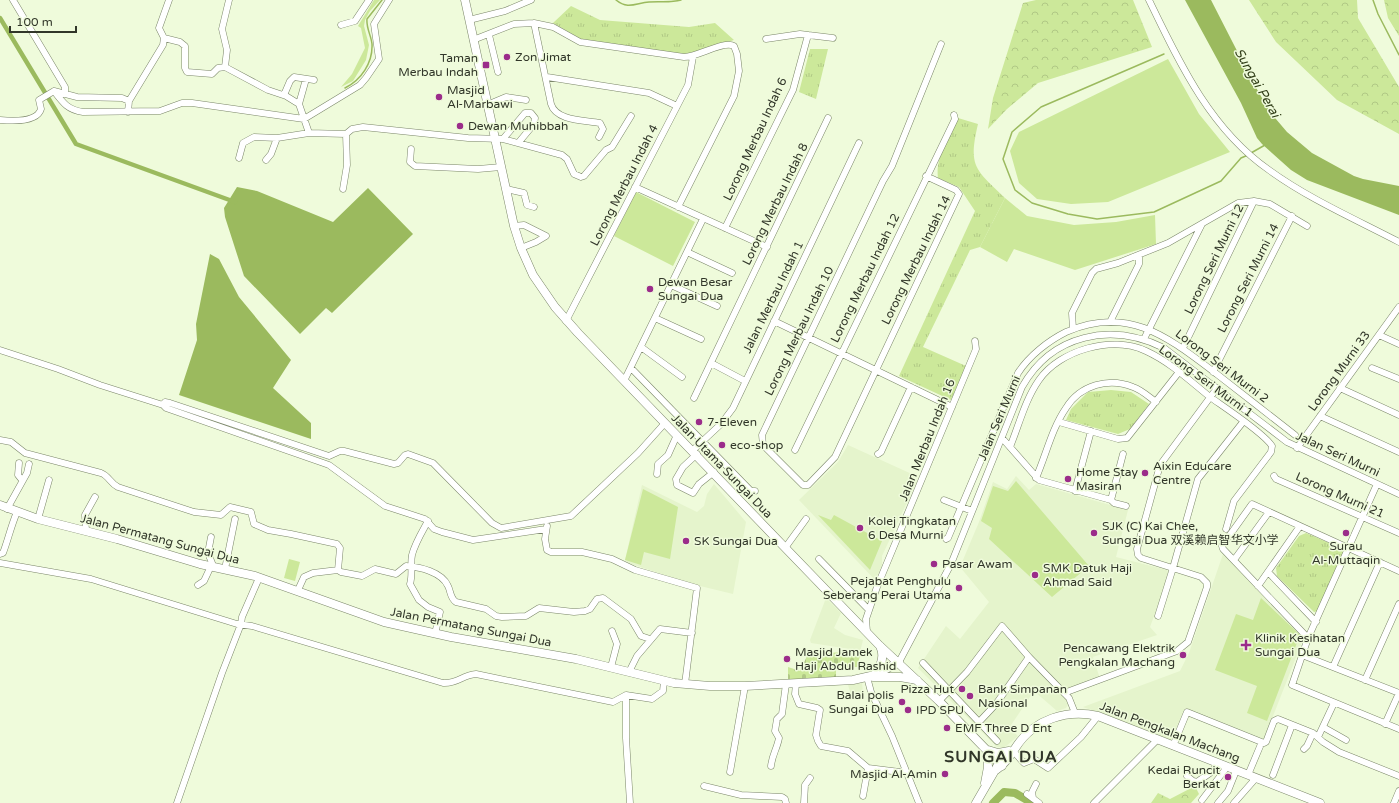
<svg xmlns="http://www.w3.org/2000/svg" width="1399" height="803" font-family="'Varela Round','Noto Sans SC',sans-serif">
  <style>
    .built { fill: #e5f4cc }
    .green { fill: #cce89a }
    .forest { fill: url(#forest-crowns) }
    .cemetery { fill: url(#cemetery-stones) }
    .park { fill: url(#park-tufts) }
    .water { fill: #9bba5e }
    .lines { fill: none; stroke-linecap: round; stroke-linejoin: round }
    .stream { stroke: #9bba5e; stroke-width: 1.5 }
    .canal { stroke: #9bba5e; stroke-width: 4.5 }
    .river { stroke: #9bba5e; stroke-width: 8 }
    .minor-casing { stroke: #7b8669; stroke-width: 7 }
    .major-casing { stroke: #7b8669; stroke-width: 9 }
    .minor { stroke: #fff; stroke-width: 6 }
    .major { stroke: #fff; stroke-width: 8 }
    .poi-dot { fill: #9b2c8a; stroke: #effbdb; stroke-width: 1.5 }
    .labels { text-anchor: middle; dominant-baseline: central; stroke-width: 3; stroke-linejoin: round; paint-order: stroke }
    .poi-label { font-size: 12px; fill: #313629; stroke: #effbdb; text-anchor: start }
    .street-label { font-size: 12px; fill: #313629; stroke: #effbdb }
    .water-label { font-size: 13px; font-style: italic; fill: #313e18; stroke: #effbdb }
    .district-label { font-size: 16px; font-weight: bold; letter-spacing: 1px; fill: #313629; stroke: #effbdb }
  </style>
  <defs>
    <pattern id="forest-crowns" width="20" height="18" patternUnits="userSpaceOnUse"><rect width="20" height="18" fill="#cce89a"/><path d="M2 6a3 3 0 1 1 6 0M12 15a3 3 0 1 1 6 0" fill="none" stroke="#b0c885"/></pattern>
    <pattern id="cemetery-stones" width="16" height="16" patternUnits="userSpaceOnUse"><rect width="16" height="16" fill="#cce89a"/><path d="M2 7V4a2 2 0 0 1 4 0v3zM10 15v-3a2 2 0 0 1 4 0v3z" fill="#b0c885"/></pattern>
    <pattern id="park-tufts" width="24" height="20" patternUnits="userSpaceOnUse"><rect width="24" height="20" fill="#cce89a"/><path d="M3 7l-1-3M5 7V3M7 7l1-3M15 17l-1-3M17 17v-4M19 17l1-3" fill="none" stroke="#b0c885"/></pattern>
  </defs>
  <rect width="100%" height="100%" fill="#effbdb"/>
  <path class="built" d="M848 445 914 475 917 481 882 556V566L875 580 799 500 838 462Z
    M1016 476 1029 490 1036 484 1128 510 1116 557 1167 570 1169 575 1150 627 1157 635 1093 657 1101 682 1063 695 1069 703 1066 708 1057 711 1034 691 1009 728 1018 736 1005 747H997L918 668 946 626 960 639 989 602 960 567 979 522 993 482 1007 489Z
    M714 484 746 522 733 594 696 585 628 563 625 560 642 485 697 512 704 506 707 494Z
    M1223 554 1304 637 1264 739 1185 708 1171 740 1083 707 1180 671 1189 653Z
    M826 598 841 613 834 628 845 635 863 640 860 652 850 649 811 643 810 640Z
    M862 683 863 692 851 695 848 685Z"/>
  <path class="green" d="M374 0H380L370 11 365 20 364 26 369 45 366 60 353 81 341 87 352 74 365 48 361 28 358 26Z
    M1168 59 1199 114 1230 152 1108 202 1071 204 1037 199 1019 183 1010 151 1019 132Z
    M636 192 695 222 673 266 614 236Z
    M1005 198 1027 216 1074 225 1116 222 1155 215 1156 244 1075 270 1014 249 1007 262 980 247Z
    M1016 481 1089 566 1052 597 989 539 992 528 981 521 993 486 1008 491Z
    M643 489 678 507 670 559 644 552 641 565 625 560Z
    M818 515 831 520 834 515 882 541 870 570Z
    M289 559 300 562 295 581 284 578Z
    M1261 598 1300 635 1267 721 1247 713 1257 686 1215 670 1236 614 1253 620Z"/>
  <path class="forest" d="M1036 0H1133L1152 47 1038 83 1007 109 988 129 993 98 1023 3Z
    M1249 0H1357L1358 18 1399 87V134L1337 100 1276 42Z
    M1384 0H1399V36L1388 18Z
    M1195 786 1199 794 1191 803H1151L1158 793 1170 799Z"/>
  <path class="cemetery" d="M845 652 860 656 857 667 836 668V678L788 681V667L800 671 808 654Z"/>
  <path class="park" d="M571 6 600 20 689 27 715 23 734 40 689 55 581 39 553 23Z
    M810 49H828L816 99 799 92Z
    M958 118 978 124C968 167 975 169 1005 198L980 247 970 250 923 347 966 366 951 400 899 376 975 211 959 187 938 178C935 157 950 136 958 118Z
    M1111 390 1131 392 1149 404 1130 429 1118 434 1066 420 1071 409 1088 392Z
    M1306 533 1343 549 1345 554 1319 611 1314 612 1277 576 1276 568 1299 536Z"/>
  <path class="water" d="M1185 0H1211L1254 84 1270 112 1287 132 1312 153 1354 176 1363 179 1399 186V215L1307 180 1291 170 1262 144 1257 138 1241 103Z
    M237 187 257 191 333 222 368 188 413 234 332 313 326 308 300 334 244 276 225 217 224 208Z
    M210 254 219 259 239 297 291 360 273 388 311 423V439L179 395 197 340 196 324Z"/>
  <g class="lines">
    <path class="stream" d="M616 0C628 10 636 3 649 2 660 1 670 3 681 0
      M1373 0 1378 14 1399 55
      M1164 54 1041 107 1012 132 1003 159 1015 190 1032 203 1068 214 1097 219 1154 212 1221 181 1241 158 1248 155
      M345 88C361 80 373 63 372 44 371 35 366 28 367 19L382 0
      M1251 153 1265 145"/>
    <path class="canal" d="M0 18 76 144 235 202"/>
    <path class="river" d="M993 803 1004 792 1015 793 1032 803"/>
    <g class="minor-casing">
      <path id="minor" d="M13 0 65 87V93
        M1149 0C1179 62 1210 129 1269 170 1309 199 1355 219 1399 242
        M469 20 505 11 531 0
        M534 23 551 104C556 121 584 120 600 123L603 129 599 137
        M341 25 355 21 369 0
        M489 35 498 72
        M164 38 180 42 185 46V68L187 72 212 74 218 68 225 67 268 90 286 96 299 104 309 133
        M766 39 800 34 833 38
        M473 40 514 24 534 23 553 27 580 42 684 57C698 57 724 40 734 46L737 54 739 71 734 96 678 207
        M225 67 227 50 222 29 229 0
        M547 77 649 93 677 106
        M54 91C63 103 68 110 83 112L160 111 182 103H192L304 119 360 85 366 78 379 59 374 24 389 0
        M284 95 290 81 294 77 314 80
        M299 104 306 79
        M487 105 506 97 526 100
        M128 112 129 101 163 45 164 38 159 28 169 0
        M0 120C11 121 37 123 41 109L39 100 54 91 77 97 122 98 129 101
        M503 139 525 113H531L535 118 534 124 519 142
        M411 149 410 162 415 166 478 169 501 167
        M239 158 243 143 254 137 277 138 309 133 346 134 352 129 363 127 468 138 503 139 562 155 567 159 574 174 581 177 584 176 606 150 612 147 631 116
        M266 160 271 154 277 138
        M926 176 956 190 959 194 835 457 808 485H803L763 445 762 435 883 181 892 166 941 44
        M635 187 767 247
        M343 189 347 165 346 134
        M506 189 524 193 527 205 534 207
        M514 226 524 225 546 236 536 242 521 248
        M725 228 793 90 808 35
        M687 252 732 273
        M671 285 717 306
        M655 318 701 339
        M566 321 688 85 693 57
        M774 321 952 407
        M1110 322 1139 264V256
        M1073 329 1072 313 1092 273 1096 269 1118 263 1168 243 1238 203 1254 201 1270 204 1307 226
        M1379 335 1399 344
        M1144 339 1202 224
        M641 347 682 377
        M1183 348 1254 201
        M0 350 58 369 100 385 163 405 166 408 329 465 385 506 425 519 434 529 442 532 473 540 546 529
        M711 363 745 381
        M631 368 751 491H755
        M1372 368 1399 379
        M1213 372 1292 216
        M624 381 703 219
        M1340 388 1399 415
        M694 398 828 118
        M163 405 165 402 170 403 329 456 340 451H344L394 464 398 463 405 455 408 454 433 463 492 523 501 528 571 516 638 453 665 423
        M1320 416 1399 452
        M1059 422 1118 439 1127 438 1179 372
        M1002 438 1039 480 1111 500 1114 503 1126 506
        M0 440 11 442 25 453 101 473C109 476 110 483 118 487L194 512 221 515 230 507 251 512 254 524 268 530 291 534 337 544 340 548 338 570
        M1010 447C1019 425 1025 400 1039 380 1060 350 1112 335 1146 351 1170 362 1189 380 1210 397 1224 407 1264 433 1272 446L1271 452 1234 501 1226 529
        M1297 448 1399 307
        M693 450 721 424 733 408 859 143
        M795 450 955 119 954 115
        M697 454 683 467 676 479 677 485 693 493 699 484 714 472
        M878 454 881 452 911 387
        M19 463 18 475 22 480
        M657 474 658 464 668 455 677 435
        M1274 476 1276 479 1399 533
        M1036 478C1046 455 1052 428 1066 408 1080 385 1109 377 1133 387 1142 390 1149 397 1156 402
        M1377 484 1308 638 1292 685 1399 729
        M1075 491 1091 431
        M944 500 972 511
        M1111 500 1123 454
        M7 509 27 473 29 464
        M38 519 49 480
        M428 521C422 532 415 543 412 555 410 565 413 574 410 584L419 600 428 607 440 612 435 634
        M547 526 545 539 547 550 551 552H582L612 559 635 570 697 588 685 684
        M86 531 85 515 95 497
        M946 539 948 538 1018 373C1029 356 1048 341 1066 332 1130 304 1170 339 1218 375 1244 395 1269 415 1295 435
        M785 548 806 519
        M0 554 3 553C8 540 11 526 17 512
        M819 559 869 610
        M1234 560 1269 512
        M0 563 91 579 237 624 252 626 443 683C458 684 462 675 476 674L613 702 626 695 652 699 663 691 664 681
        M225 569 235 519
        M1269 573 1316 622
        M198 585 204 581 211 566 212 563 208 553 211 537
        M1258 586 1300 526
        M298 590 304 577 313 573 338 570 341 572 362 576 375 569 396 574 406 566C420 567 442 572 448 586 451 592 450 598 456 602L486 609 496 616 502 617 526 616 539 608 574 612 585 611 590 609 597 599 603 598 631 619 641 636 650 639
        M1158 616 1173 568 1198 479 1243 422
        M867 632 866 619 877 587 976 349 975 341
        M1308 638 1223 549 1222 546 1252 504 1399 571
        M1302 655 1399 693
        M899 662 951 564 1022 387C1052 334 1111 322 1164 348L1287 442 1399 494
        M923 663 997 741
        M611 667 617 644 612 631
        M1333 667 1380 562
        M629 672 637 656 660 629 692 633
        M867 677 871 692 892 736 919 803
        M1365 680 1399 604
        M796 684 795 694 799 704 817 708 820 710 816 735 818 741 821 746 848 751 868 768 900 772 905 770
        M1064 693 1177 651 1188 642 1207 587V583L1201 577 1141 558 1138 555 1137 549 1160 465 1217 388
        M626 695V738L630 803
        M939 701 967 672 1002 626 1029 657 1069 698 1075 713
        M979 722 996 704 1029 657
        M1385 724 1399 693
        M1323 727 1346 740
        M1318 737 1334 703
        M1173 746 1187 712 1264 743
        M1304 749 1307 746 1313 733
        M1014 752 1024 763 1034 759 1048 768 1081 737 1098 716
        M771 766C772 755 777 749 779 738L775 731 777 719 782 714 786 684
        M730 772 745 686
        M1248 775 1261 744 1266 742 1274 721 1278 719 1313 733 1323 742 1339 752 1399 776
        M1273 775 1292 725
        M1187 776 1193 781 1197 782 1210 773 1218 764
        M704 786 741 795 782 797 785 799 786 803
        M1027 794 1039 803
        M863 796 868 768
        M1033 798 1032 792 1036 784
        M1202 800 1227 767
        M177 803 222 673 241 624 242 617 259 578
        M804 803 805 785 810 778
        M1094 803 1157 740
        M1218 803 1228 791 1236 771
        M1234 803 1256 778
        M1394 803 1399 791"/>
    </g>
    <g class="major-casing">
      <path id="major" d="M465 0 514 226 521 248 533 275 555 307 578 333 880 646 939 701 1002 766
        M0 505 38 519 117 539 200 564 255 576 384 622 451 637 576 659 674 683 710 686H745L853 680 875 675 899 662
        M875 674C881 666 885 656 880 646
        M873 677H900L917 680
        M988 750 998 753 1009 751
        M996 770C1005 764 1010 756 1016 747 1034 719 1067 709 1098 716L1320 803
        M985 783 988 767 987 750
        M976 803 998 765"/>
    </g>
    <use href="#minor" class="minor"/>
    <use href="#major" class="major"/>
  </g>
  <g class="poi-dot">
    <circle cx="507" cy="57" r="4"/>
    <rect x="482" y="61" width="8" height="8" rx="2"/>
    <circle cx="439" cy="97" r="4"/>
    <circle cx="460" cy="126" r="4"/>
    <circle cx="650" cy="289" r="4"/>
    <circle cx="699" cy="422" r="4"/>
    <circle cx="722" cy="445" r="4"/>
    <circle cx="1145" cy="473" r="4"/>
    <circle cx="1068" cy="479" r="4"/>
    <circle cx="860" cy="528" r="4"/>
    <circle cx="1094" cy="533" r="4"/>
    <circle cx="1346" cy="533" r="4"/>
    <circle cx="686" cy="541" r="4"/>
    <circle cx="934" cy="564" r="4"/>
    <circle cx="1035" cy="575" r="4"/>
    <circle cx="959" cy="588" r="4"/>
    <path d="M1244 639h4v4h4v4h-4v4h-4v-4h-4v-4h4z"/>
    <circle cx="1183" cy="655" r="4"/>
    <circle cx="787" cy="659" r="4"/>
    <circle cx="962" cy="689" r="4"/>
    <circle cx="970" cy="696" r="4"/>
    <circle cx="902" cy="702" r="4"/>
    <circle cx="908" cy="710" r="4"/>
    <circle cx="947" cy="728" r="4"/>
    <circle cx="945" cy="774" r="4"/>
    <circle cx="1228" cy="777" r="4"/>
  </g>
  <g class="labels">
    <g class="poi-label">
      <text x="515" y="57">Zon Jimat</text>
      <text x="478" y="58" text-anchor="end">Taman<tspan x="478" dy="14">Merbau Indah</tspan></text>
      <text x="447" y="90">Masjid<tspan x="447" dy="14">Al-Marbawi</tspan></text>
      <text x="468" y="126">Dewan Muhibbah</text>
      <text x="658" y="282">Dewan Besar<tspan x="658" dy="14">Sungai Dua</tspan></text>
      <text x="707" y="422">7-Eleven</text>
      <text x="730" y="445">eco-shop</text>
      <text x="1153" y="466">Aixin Educare<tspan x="1153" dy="14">Centre</tspan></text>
      <text x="1076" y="472">Home Stay<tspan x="1076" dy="14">Masiran</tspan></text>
      <text x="868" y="521">Kolej Tingkatan<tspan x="868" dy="14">6 Desa Murni</tspan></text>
      <text x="1102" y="526">SJK (C) Kai Chee,<tspan x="1102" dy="14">Sungai Dua 双溪赖启智华文小学</tspan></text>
      <text x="694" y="541">SK Sungai Dua</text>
      <text x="1346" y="546" text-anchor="middle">Surau<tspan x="1346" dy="14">Al-Muttaqin</tspan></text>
      <text x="942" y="564">Pasar Awam</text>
      <text x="1043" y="568">SMK Datuk Haji<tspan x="1043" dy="14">Ahmad Said</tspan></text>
      <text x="951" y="581" text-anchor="end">Pejabat Penghulu<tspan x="951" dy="14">Seberang Perai Utama</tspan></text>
      <text x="1255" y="638">Klinik Kesihatan<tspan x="1255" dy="14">Sungai Dua</tspan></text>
      <text x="1175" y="648" text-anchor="end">Pencawang Elektrik<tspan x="1175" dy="14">Pengkalan Machang</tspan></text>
      <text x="795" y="652">Masjid Jamek<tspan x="795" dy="14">Haji Abdul Rashid</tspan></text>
      <text x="954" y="689" text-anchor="end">Pizza Hut</text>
      <text x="978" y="689">Bank Simpanan<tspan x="978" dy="14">Nasional</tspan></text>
      <text x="894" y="695" text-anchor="end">Balai polis<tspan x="894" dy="14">Sungai Dua</tspan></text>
      <text x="916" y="710">IPD SPU</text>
      <text x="955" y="728">EMF Three D Ent</text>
      <text x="1220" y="770" text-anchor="end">Kedai Runcit<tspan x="1220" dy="14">Berkat</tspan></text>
      <text x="937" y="774" text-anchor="end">Masjid Al-Amin</text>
    </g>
    <g class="street-label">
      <text transform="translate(755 139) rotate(-65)">Lorong Merbau Indah 6</text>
      <text transform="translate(624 185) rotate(-63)">Lorong Merbau Indah 4</text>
      <text transform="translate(775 204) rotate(-64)">Lorong Merbau Indah 8</text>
      <text transform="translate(1214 259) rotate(-64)">Lorong Seri Murni 12</text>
      <text transform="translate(916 260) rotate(-64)">Lorong Merbau Indah 14</text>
      <text transform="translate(865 278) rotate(-64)">Lorong Merbau Indah 12</text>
      <text transform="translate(1248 278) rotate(-63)">Lorong Seri Murni 14</text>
      <text transform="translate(773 297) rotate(-64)">Jalan Merbau Indah 1</text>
      <text transform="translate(799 331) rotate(-64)">Lorong Merbau Indah 10</text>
      <text transform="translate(1222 366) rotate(37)">Lorong Seri Murni 2</text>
      <text transform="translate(1339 371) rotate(-54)">Lorong Murni 33</text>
      <text transform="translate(1206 381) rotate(36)">Lorong Seri Murni 1</text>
      <text transform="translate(999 418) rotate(-67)">Jalan Seri Murni</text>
      <text transform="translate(927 440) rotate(-68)">Jalan Merbau Indah 16</text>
      <text transform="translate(1338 454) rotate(25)">Jalan Seri Murni</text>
      <text transform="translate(722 466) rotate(46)">Jalan Utama Sungai Dua</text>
      <text transform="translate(1340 495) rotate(24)">Lorong Murni 21</text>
      <text transform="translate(160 539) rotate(15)">Jalan Permatang Sungai Dua</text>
      <text transform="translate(471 627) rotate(11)">Jalan Permatang Sungai Dua</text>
      <text transform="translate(1170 732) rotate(21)">Jalan Pengkalan Machang</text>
    </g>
    <g class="water-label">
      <text transform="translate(1257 83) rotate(60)">Sungai Perai</text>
    </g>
    <g class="district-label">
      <text x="1001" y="757">SUNGAI DUA</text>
    </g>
  </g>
  <path d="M10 26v6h66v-6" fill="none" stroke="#313629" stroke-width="2"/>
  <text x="16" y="26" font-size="12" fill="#313629" stroke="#effbdb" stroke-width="3" paint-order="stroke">100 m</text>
</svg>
